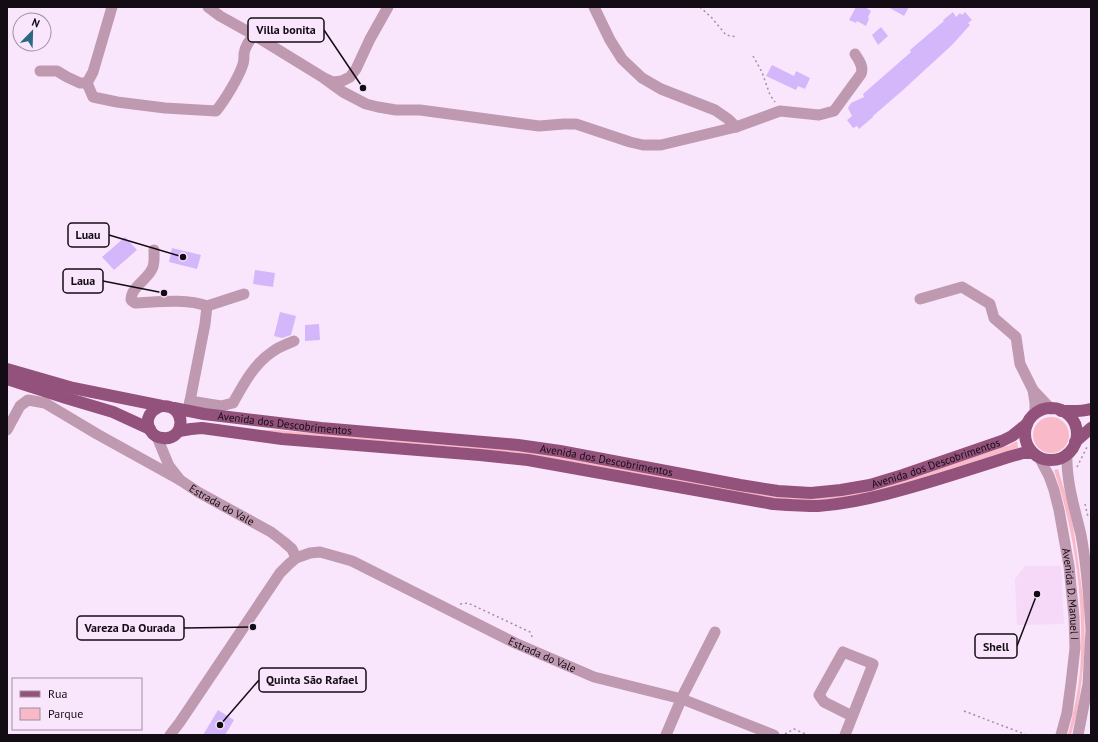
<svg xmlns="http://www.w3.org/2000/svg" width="1098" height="742" font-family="'PT Sans',sans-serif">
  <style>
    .built { fill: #f6d8f9 }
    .green { fill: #f9b9c9 }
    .building { fill: #d4b7fa }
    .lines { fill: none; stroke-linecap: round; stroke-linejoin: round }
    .path { stroke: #9f90a1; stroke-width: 1.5; stroke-dasharray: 2 3; stroke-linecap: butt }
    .minor { stroke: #bf99af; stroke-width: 11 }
    .major { stroke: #93527b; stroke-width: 12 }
    .labels { text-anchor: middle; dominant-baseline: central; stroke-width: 3; stroke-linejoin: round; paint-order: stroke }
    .street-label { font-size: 11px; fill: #140c15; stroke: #fae6fc }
    .leader { fill: none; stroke: #140c15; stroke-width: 1.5 }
    .callout-dot { fill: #140c15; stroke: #fae6fc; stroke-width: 1.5 }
    .callout { fill: #fae6fc; stroke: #140c15; stroke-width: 1.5 }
    .callout-label { font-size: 12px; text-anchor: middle; font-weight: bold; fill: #140c15 }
  </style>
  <rect width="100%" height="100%" fill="#fae6fc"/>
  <path class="built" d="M1025 566H1061L1064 624 1017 625 1015 579Z"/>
  <path class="green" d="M1033 435a18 18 0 1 1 36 0a18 18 0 1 1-36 0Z
    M237 430H276L518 450 573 458 774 495 919 475 1010 445 1017 441 1018 448 866 495 819 501 780 500 533 455 469 448Z
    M1058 469 1068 502 1073 525 1084 604 1085 651 1080 693 1077 713 1071 735H1068C1073 714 1078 693 1080 672 1085 605 1075 533 1054 470Z"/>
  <path class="building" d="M856 7H865L871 11 868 17 869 19 866 26 857 21 856 23 849 20Z
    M888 7H909L904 16Z
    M953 12 956 17 960 13 962 15 965 12 972 20 968 23 970 25 952 45 903 90 873 116V117L859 129 857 126 853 128 847 120 852 116 848 108 851 103 864 97 863 94 911 52 910 50 944 21 943 20Z
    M881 27 888 36 878 45 872 35Z
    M772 65 794 76 796 71 810 78 805 89 798 86 796 90 766 76Z
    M125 237 137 250 114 270 102 257Z
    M172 248 201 255 197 269 169 262Z
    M255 270 275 273 273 287 253 284Z
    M280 312 296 316 291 335 282 338 274 336Z
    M319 324 320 340 305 341V325Z
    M218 710 234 720 225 735H203Z"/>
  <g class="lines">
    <path class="path" d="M700 7 712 18 726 35 737 37
      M753 56 762 72 770 95 775 102
      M1077 467 1088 445
      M1085 504 1088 517
      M460 604 468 603 530 632 533 639
      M964 711 1027 735
      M785 734 794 729 808 735"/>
    <g class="minor">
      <path d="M112 7 93 72 87 83 93 97 117 102 165 108 216 111C225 100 239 77 243 64 244 61 244 57 244 54 245 46 249 41 254 35"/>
      <path d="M208 7 220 16 254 35 324 78 333 82 342 81 350 77 356 69 370 39 388 7"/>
      <path d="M594 7 610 40 622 59 642 78 661 89 715 110 728 119 736 127"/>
      <path d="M40 71H57L67 77 80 83H87"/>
      <path d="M325 79 343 92 366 104 378 107 396 110H420L539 126 564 124H576L630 142 643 145H661L736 127 780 111 819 115 834 111 861 74C864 67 859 60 855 54"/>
      <path d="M154 250C154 256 155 264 152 269 147 280 131 287 131 300L135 303C158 302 185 298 207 306L205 324 188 411"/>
      <path d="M920 299 962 287 990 304 994 318 1016 337 1020 364 1033 390 1035 403V414"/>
      <path d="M207 306 244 294"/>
      <path d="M1033 390 1051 409"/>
      <path d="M190 401 221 406 233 403C243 385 254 364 272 352 278 347 287 344 294 341"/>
      <path d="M7 430 20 406 28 400 45 403 97 434 180 480"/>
      <path id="s1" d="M157 437 169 466 180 480 198 492 271 532 284 542 292 549 296 558"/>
      <path d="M1067 454C1066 482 1075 509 1081 535 1087 566 1089 598 1091 629"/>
      <path id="s2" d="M1039 457 1049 476 1054 490 1059 510 1069 566 1074 617 1075 648 1071 683 1067 713 1061 735"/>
      <path id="s3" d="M170 735 180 722 280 573 289 564 296 558 310 553 320 552 352 561 515 643 594 677 682 699 774 735"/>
      <path d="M666 735 683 695 715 632"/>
      <path d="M845 735 873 664 843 652 819 695 824 702 852 716"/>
      <path d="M1078 735 1088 684 1091 631"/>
    </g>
    <g class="major">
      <path d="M7 369 73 388 162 406C188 405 185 441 163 438 157 438 153 435 150 430 144 419 151 409 162 406"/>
      <path d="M7 379 66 398 113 412 150 429"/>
      <path id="s4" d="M174 408 204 414 321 428 518 445 560 451 740 485 778 491 811 493 841 490 870 485 903 475 1002 441 1012 436 1027 424"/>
      <circle cx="1051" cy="434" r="26"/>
      <path d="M1061 411C1071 411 1081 412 1091 409"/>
      <path d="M179 431 191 429 202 428 282 439 480 455 528 460 773 504C788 505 803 506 818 506 848 504 877 497 905 489 941 479 977 467 1012 456L1023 453H1033"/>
      <path d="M1075 442 1091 428"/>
    </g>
  </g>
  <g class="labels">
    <g class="street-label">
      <text stroke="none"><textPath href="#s4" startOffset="112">Avenida dos Descobrimentos</textPath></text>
      <text stroke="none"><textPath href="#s4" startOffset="436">Avenida dos Descobrimentos</textPath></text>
      <text stroke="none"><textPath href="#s4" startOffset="772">Avenida dos Descobrimentos</textPath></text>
      <text stroke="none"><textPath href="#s1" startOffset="98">Estrada do Vale</textPath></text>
      <text stroke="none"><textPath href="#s2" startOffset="142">Avenida D. Manuel I</textPath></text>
      <text stroke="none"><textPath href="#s3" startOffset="488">Estrada do Vale</textPath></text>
    </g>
  </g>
  <path class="leader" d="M363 88L324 30M183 257L109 235M164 293L103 281M253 627L184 628M1037 594L1017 646M220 725L259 680"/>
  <g class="callout-dot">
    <circle cx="363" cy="88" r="4"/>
    <circle cx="183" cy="257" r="4"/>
    <circle cx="164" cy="293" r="4"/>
    <circle cx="253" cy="627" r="4"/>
    <circle cx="1037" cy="594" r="4"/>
    <circle cx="220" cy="725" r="4"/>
  </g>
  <g class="callout">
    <rect x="248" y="18" width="76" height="24" rx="4"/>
    <rect x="68" y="223" width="41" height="24" rx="4"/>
    <rect x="63" y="269" width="40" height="24" rx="4"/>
    <rect x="77" y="616" width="107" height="24" rx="4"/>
    <rect x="975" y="634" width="42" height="24" rx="4"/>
    <rect x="259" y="668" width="107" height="24" rx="4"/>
  </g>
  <g class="callout-label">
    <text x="286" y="34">Villa bonita</text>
    <text x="88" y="239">Luau</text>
    <text x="83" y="285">Laua</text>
    <text x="130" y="632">Vareza Da Ourada</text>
    <text x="996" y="651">Shell</text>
    <text x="312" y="684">Quinta São Rafael</text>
  </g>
  <rect width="1098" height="742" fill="none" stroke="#140c15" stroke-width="16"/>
  <rect x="12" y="678" width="130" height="52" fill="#fae6fc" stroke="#9e8fa0"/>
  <rect x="20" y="691" width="20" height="6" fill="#93527b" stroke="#9e8fa0"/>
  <text x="48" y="698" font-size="12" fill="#140c15">Rua</text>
  <rect x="20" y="708" width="20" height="12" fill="#f9b9c9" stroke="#9e8fa0"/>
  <text x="48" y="718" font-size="12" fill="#140c15">Parque</text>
  <g transform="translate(32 32) rotate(23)"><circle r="19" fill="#fae6fc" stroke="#9e8fa0"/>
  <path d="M0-3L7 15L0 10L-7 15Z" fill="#2c6980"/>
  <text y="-6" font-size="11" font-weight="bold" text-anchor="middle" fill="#140c15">N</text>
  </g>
</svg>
